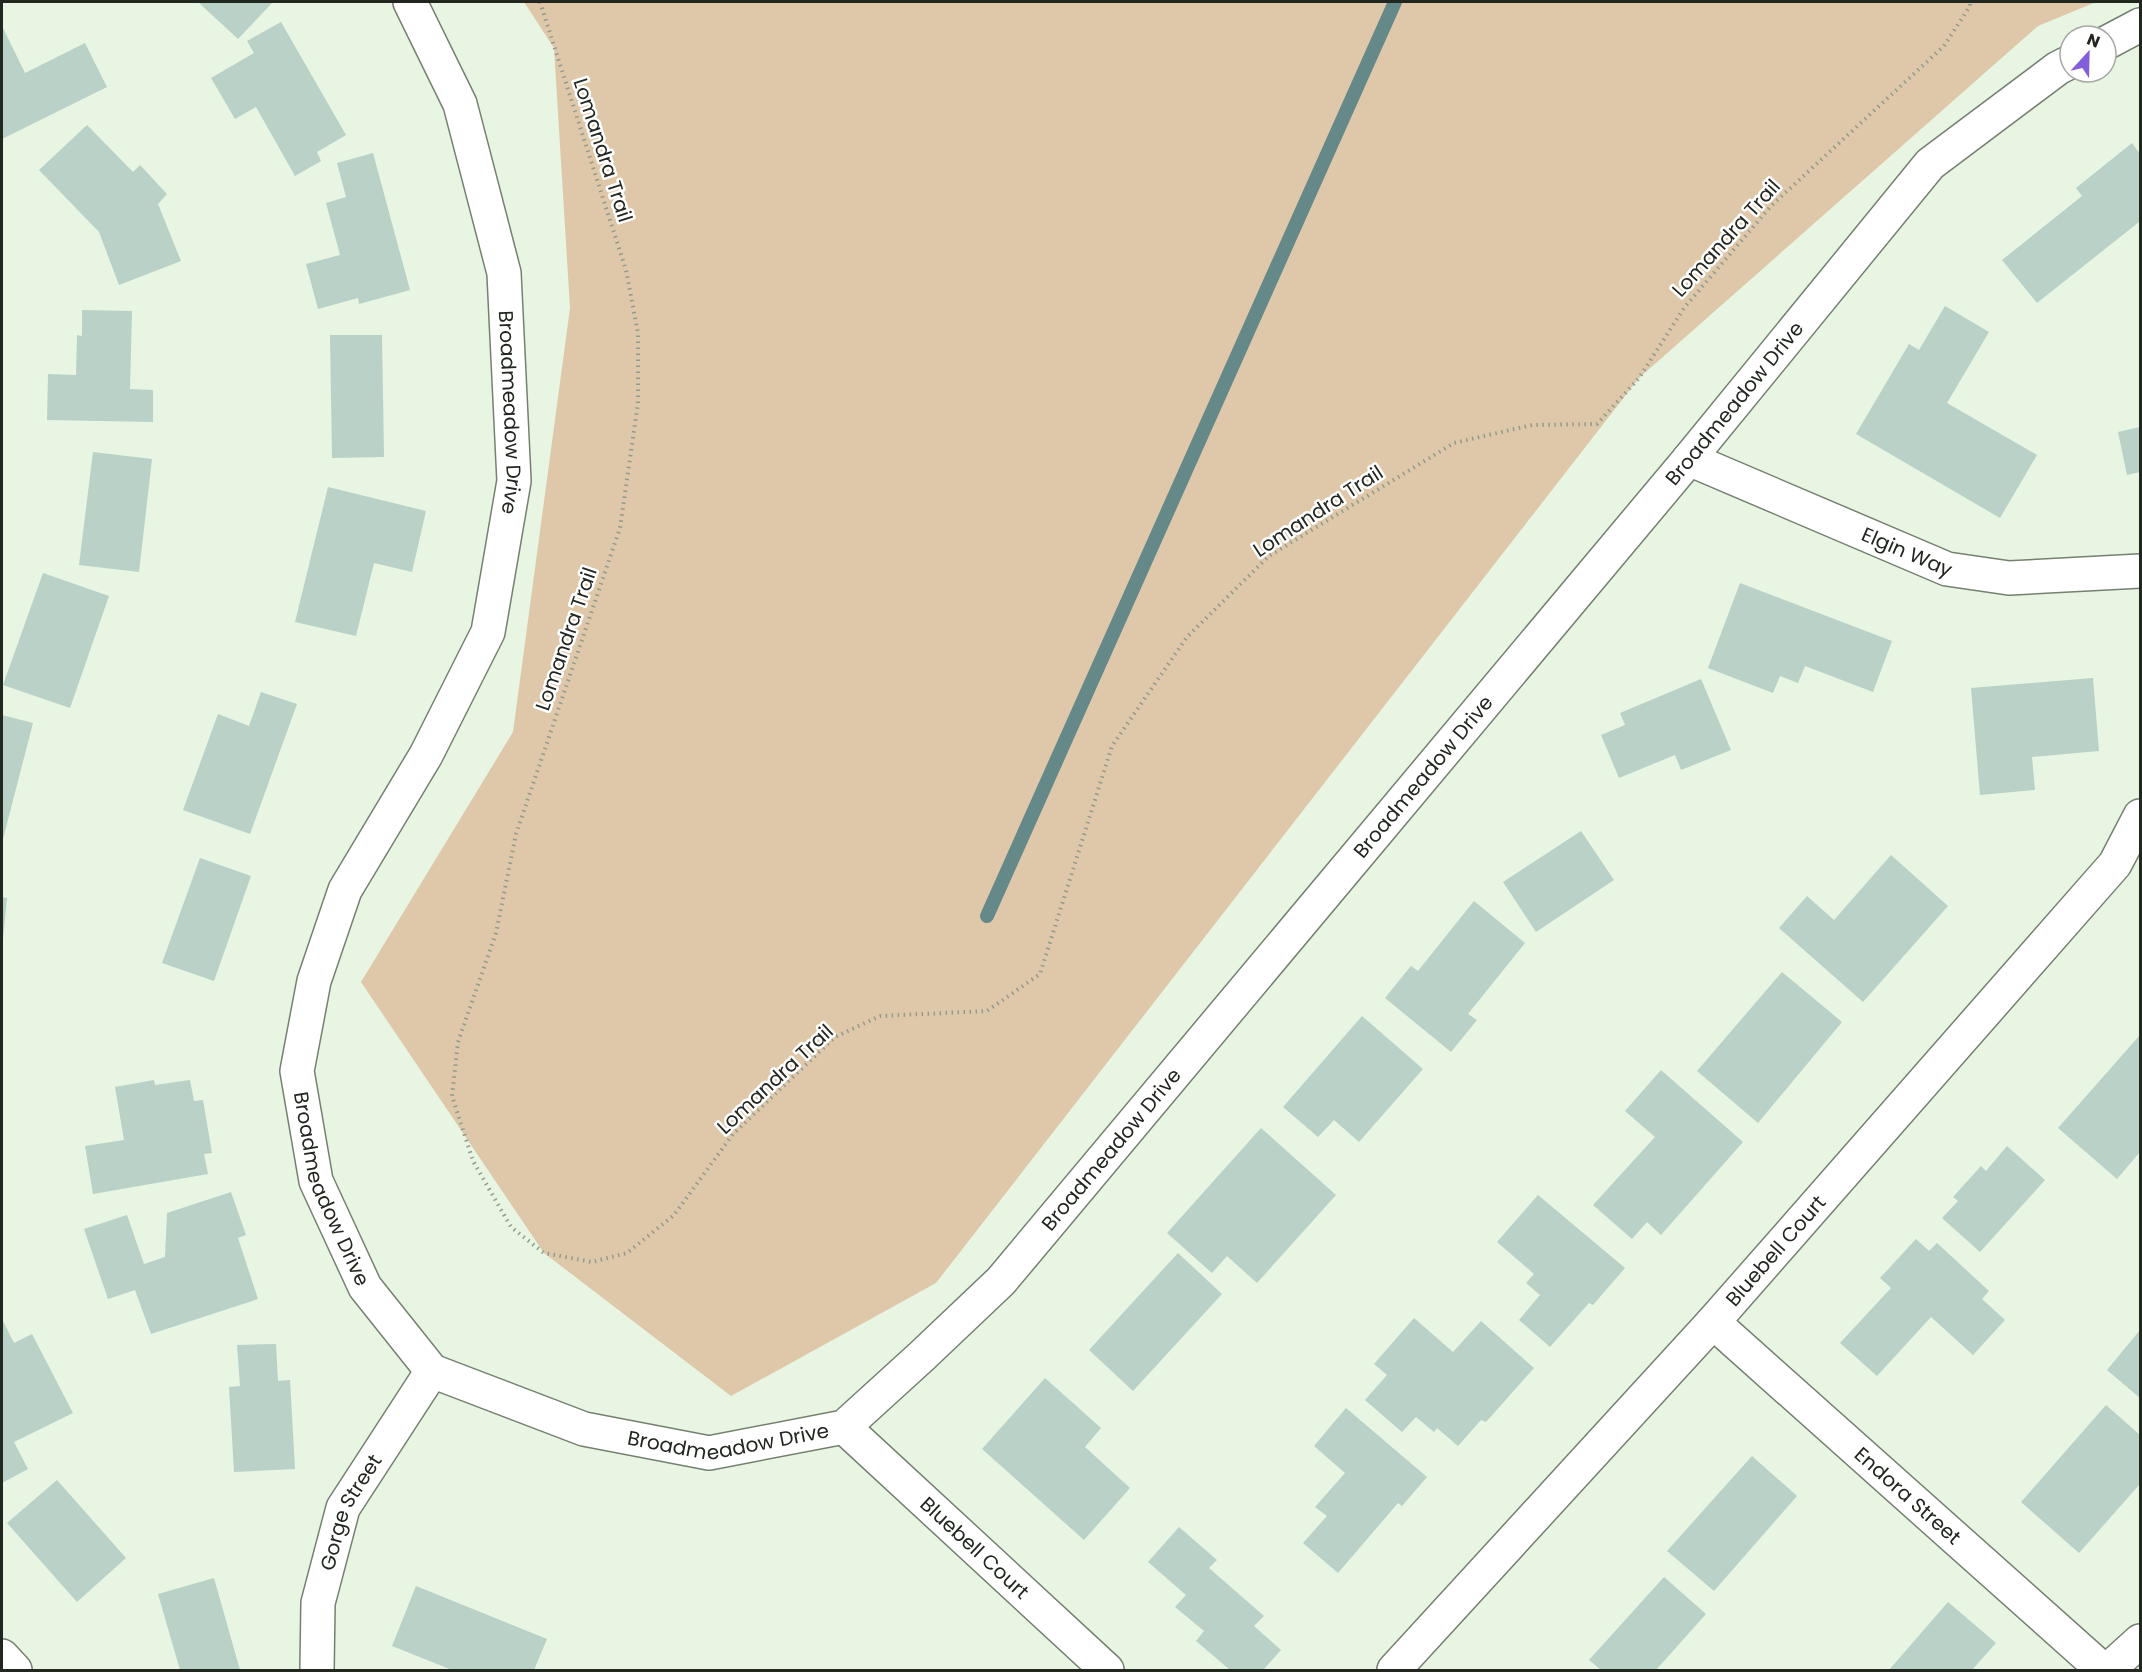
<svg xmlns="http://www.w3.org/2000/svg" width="2142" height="1672" font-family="Poppins,sans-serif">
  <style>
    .green { fill: #dfc8a9 }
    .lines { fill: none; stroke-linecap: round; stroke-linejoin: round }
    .stream { stroke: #658988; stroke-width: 14 }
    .building { fill: #b9d1c7 }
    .minor-casing { stroke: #758170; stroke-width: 36 }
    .path { stroke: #919b8d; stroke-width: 4; stroke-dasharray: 1.5 4.5; stroke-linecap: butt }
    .minor { stroke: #fff; stroke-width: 33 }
    .labels { text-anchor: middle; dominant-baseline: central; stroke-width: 5; stroke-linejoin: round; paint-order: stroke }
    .street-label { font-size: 20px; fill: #21261f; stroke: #fff }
  </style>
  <rect width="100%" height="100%" fill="#e7f5e2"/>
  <path class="green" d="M524 2H2096L2038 26 1639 378 936 1283 731 1396 544 1253 361 982 513 732 570 308 554 48Z"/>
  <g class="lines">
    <path class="stream" d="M987 916 1395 2"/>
  </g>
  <path class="building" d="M198 2H273L238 39Z
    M281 22 346 135 317 152 321 161 295 176 256 107 235 119 211 78 254 53 247 41Z
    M2 26 25 73 85 43 107 87 2 139Z
    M87 125 133 172 140 165 167 194 158 204 181 261 119 285 99 232 39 170Z
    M2132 143 2140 154V224L2139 222 2037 303 2002 260 2082 196 2076 188Z
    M373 153 410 290 359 304 358 298 318 309 306 264 340 255 326 203 346 197 337 163Z
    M1945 306 1989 332 1947 403 2037 455 2000 518 1856 434 1909 344 1919 350Z
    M82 310 132 311 130 389 153 390V422L47 420 48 374 76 375 77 335 82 336Z
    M330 335H382L384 457 332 458Z
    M2140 427V472L2127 475 2118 432Z
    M93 452 152 459 139 572 79 565Z
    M328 487 426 511 412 572 374 563 356 636 295 622Z
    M43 573 109 596 70 708 3 685Z
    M1740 583 1892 641 1873 692 1805 666 1798 683 1780 676 1773 693 1708 668Z
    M2093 678 2099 751 2032 757 2035 790 1980 795 1971 688Z
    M1701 679 1731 750 1681 770 1675 755 1619 778 1601 735 1625 725 1620 713Z
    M261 692 297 704 250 834 183 810 218 714 249 726Z
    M2 715 33 723 2 843Z
    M1581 831 1614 880 1536 932 1503 882Z
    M1891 855 1948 906 1863 1002 1779 928 1807 896 1834 920Z
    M200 858 251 876 214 981 162 963Z
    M2 897 7 898 3 939H2Z
    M1474 901 1525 943 1468 1014 1477 1020 1451 1052 1385 998 1411 966 1418 971Z
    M1782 972 1842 1022 1758 1123 1697 1071Z
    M1362 1016 1423 1069 1359 1142 1334 1120 1318 1137 1283 1107Z
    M2140 1035V1152L2117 1179 2058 1128Z
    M1661 1070 1743 1142 1661 1235 1647 1222 1632 1239 1593 1205 1655 1137 1625 1111Z
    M154 1080 155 1085 190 1080 194 1101 203 1100 212 1153 204 1154 208 1174 93 1194 85 1146 124 1140 115 1087Z
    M1261 1128 1336 1195 1257 1283 1227 1256 1212 1273 1167 1233Z
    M2007 1146 2045 1180 1980 1252 1942 1218 1958 1201 1953 1197 1981 1166 1986 1171Z
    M231 1192 246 1235 238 1238 258 1299 151 1334 135 1290 108 1299 84 1229 127 1215 144 1264 165 1257 167 1213Z
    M1538 1195 1625 1268 1593 1305 1589 1303 1550 1347 1519 1320 1540 1295 1526 1283 1534 1274 1497 1242Z
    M1916 1239 1929 1251 1937 1243 1989 1291 1982 1299 2005 1320 1973 1355 1931 1317 1877 1376 1840 1343 1891 1288 1880 1278Z
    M1178 1253 1222 1294 1133 1391 1089 1350Z
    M1414 1318 1453 1352 1481 1321 1534 1368 1486 1422 1481 1420 1458 1446 1437 1428 1434 1432 1416 1417 1402 1432 1365 1400 1387 1375 1374 1364Z
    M3 1321 14 1343 32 1334 73 1413 14 1442 28 1469 2 1483V1322Z
    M2140 1330V1398L2107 1370Z
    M276 1344 278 1381 290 1380 295 1469 234 1472 229 1387 240 1386 237 1345Z
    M1045 1378 1101 1428 1085 1447 1130 1488 1084 1540 982 1449Z
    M2106 1405 2140 1435V1484L2079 1553 2021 1502Z
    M1346 1408 1427 1477 1402 1506 1398 1503 1338 1573 1303 1543 1327 1516 1315 1507 1345 1473 1314 1446Z
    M1752 1456 1797 1496 1714 1591 1667 1551Z
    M57 1480 126 1558 77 1602 7 1523Z
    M1179 1527 1217 1560 1209 1568 1264 1616 1254 1626 1281 1650 1263 1670H1230L1196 1641 1204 1631 1175 1607 1186 1595 1148 1562Z
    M1664 1577 1706 1614 1656 1670H1601L1589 1660Z
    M214 1578 240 1670H180L158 1594Z
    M416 1586 547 1639 534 1670H452L392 1646Z
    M1948 1602 1996 1643 1972 1670H1889Z"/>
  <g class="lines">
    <g class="minor-casing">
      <g id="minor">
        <path id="s1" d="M410 2 460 104 504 273 514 481 488 632 426 755 345 890 314 981 297 1071 316 1181 365 1287 432 1371 584 1429 709 1453 844 1427 922 1356 1001 1281 1689 459 1930 164 2058 68 2070 62"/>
        <path d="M2106 43 2140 25"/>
        <path id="s2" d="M1689 459 1947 569 2009 578 2140 571"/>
        <path id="s3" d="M1713 1322 2103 1670"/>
        <path id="s4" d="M844 1427 1107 1670"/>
        <path d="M2 1656 15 1670"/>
        <path id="s5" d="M317 1670 318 1603 343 1508 432 1371"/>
        <path id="s6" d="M1394 1670 1713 1322 2115 864 2140 816"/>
        <path d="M2108 1670 2140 1641"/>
      </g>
    </g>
    <path class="path" d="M540 2 626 270 638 333V403L620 528 516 834 496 933 458 1042 452 1096 473 1161 511 1227 544 1253 592 1262 627 1253 674 1215 733 1134 835 1037 880 1016 987 1011 1040 974 1112 746 1187 637 1269 556 1454 443 1532 425 1597 424 1639 378 1684 308 1771 206 1944 46 1970 6V2"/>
    <use href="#minor" class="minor"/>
  </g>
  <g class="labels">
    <g class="street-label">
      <text transform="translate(603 150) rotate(72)">Lomandra Trail</text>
      <text transform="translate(1726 238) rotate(-48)">Lomandra Trail</text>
      <text stroke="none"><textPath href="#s1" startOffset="3254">Broadmeadow Drive</textPath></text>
      <text stroke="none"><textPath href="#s1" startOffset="428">Broadmeadow Drive</textPath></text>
      <text transform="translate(1318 511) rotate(-33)">Lomandra Trail</text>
      <text stroke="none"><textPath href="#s2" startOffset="237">Elgin Way</textPath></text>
      <text transform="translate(566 639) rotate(-71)">Lomandra Trail</text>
      <text stroke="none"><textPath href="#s1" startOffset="2768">Broadmeadow Drive</textPath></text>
      <text transform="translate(775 1079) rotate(-43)">Lomandra Trail</text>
      <text stroke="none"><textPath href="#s1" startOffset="2282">Broadmeadow Drive</textPath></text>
      <text stroke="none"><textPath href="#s1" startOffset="1256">Broadmeadow Drive</textPath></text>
      <text stroke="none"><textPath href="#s6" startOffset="567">Bluebell Court</textPath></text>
      <text stroke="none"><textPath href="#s1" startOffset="1778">Broadmeadow Drive</textPath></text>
      <text stroke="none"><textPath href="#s3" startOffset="261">Endora Street</textPath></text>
      <text stroke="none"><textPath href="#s5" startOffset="164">Gorge Street</textPath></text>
      <text stroke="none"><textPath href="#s4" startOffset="178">Bluebell Court</textPath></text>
    </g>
  </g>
  <rect width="2142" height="1672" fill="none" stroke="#21261f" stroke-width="6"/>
  <g transform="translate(2088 54) rotate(22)"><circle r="28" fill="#ffffff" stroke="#a6a8a5" stroke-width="1.5"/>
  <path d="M0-4.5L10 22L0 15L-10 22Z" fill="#825ed9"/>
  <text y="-9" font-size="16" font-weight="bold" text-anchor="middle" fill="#21261f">N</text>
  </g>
</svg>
